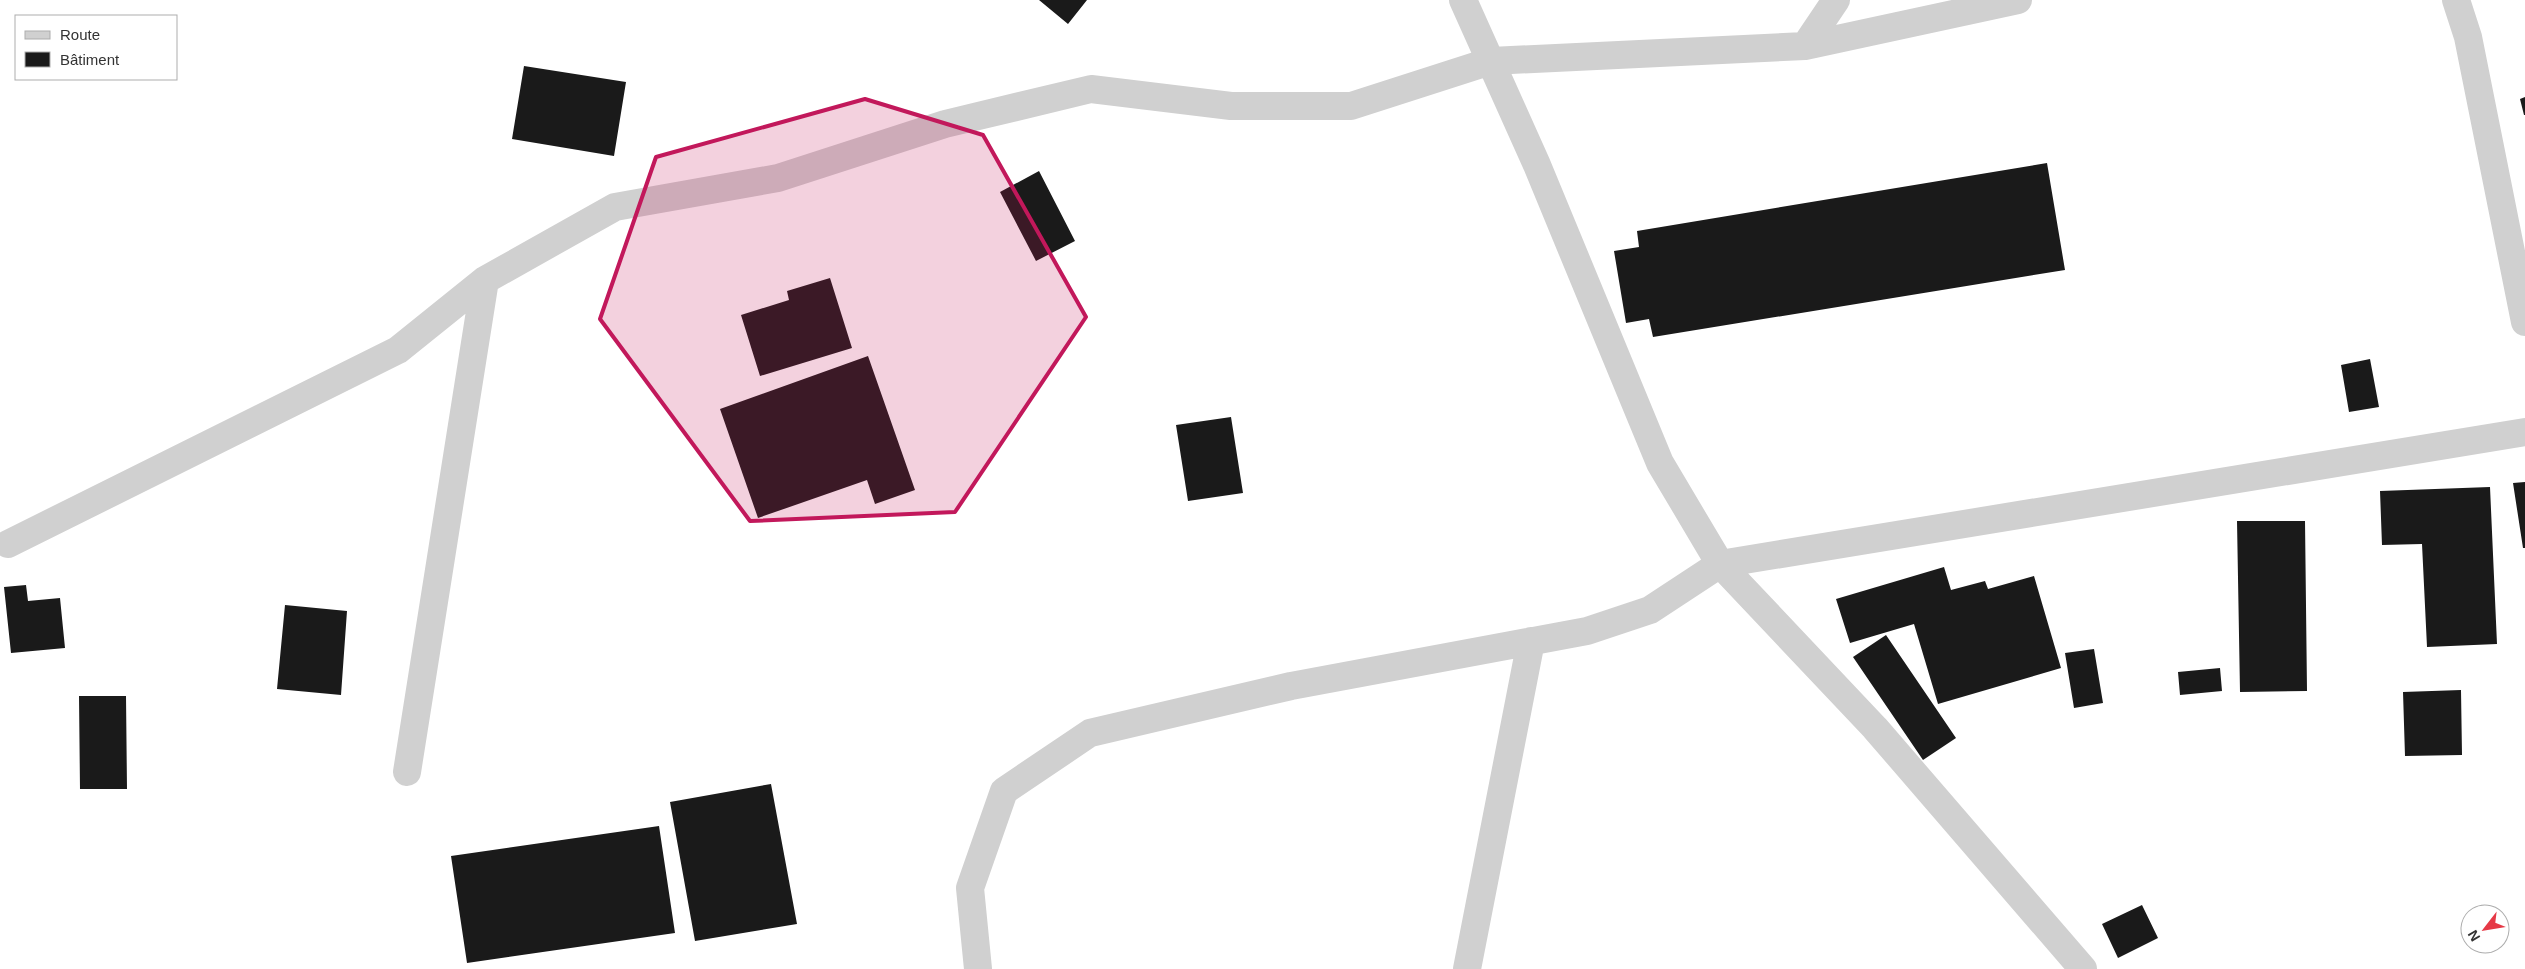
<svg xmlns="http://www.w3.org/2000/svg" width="2525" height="969" font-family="Helvetica,sans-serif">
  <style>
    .building { fill: #1a1a1a }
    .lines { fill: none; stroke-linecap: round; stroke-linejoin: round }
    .minor { stroke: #d0d0d0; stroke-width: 28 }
    .marked { fill: #c2185b; fill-opacity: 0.2; stroke: #c2185b; stroke-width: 4; stroke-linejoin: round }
  </style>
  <rect width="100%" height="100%" fill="#fff"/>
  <path class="building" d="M1039 0H1087L1068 24Z
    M524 66 626 82 614 156 512 139Z
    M2525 97V115H2524L2520 99Z
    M2047 163 2065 270 1653 337 1649 319 1626 323 1614 251 1639 247 1637 231Z
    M1039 171 1075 241 1036 261 1000 192Z
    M830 278 852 348 760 376 741 315 789 300 787 291Z
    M868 356 915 490 875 504 867 480 758 518 720 409Z
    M2370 359 2379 407 2349 412 2341 365Z
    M1231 417 1243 493 1188 501 1176 425Z
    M2525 482V548H2523L2513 483Z
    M2490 487 2497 644 2427 647 2422 544 2382 545 2380 491Z
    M2237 521H2305L2307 691 2240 692Z
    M1944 567 1951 590 1985 581 1988 589 2034 576 2061 668 1938 704 1914 624 1850 643 1836 599Z
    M26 585 28 601 60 598 65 648 11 653 4 587Z
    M285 605 347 611 341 695 277 689Z
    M1886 635 1956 738 1923 760 1853 657Z
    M2094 649 2103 703 2074 708 2065 653Z
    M2220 668 2222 691 2180 695 2178 672Z
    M2461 690 2462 755 2405 756 2403 692Z
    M79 696H126L127 789H80Z
    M771 784 797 924 695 941 670 802Z
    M659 826 675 933 467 963 451 856Z
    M2142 905 2158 938 2118 958 2102 924Z"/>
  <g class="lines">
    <path class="minor" d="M1463 0 1537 165 1660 463 1720 564 1875 728 2083 969
      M2456 0 2468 37 2525 322
      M1805 46 1836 0
      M8 544 398 350 485 280 615 207 778 178 945 124 1091 89 1231 106H1351L1491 61 1805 46 2018 0
      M407 772 485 280
      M978 969 970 888 1004 791 1090 733 1291 686 1587 631 1650 610 1720 564 2525 432
      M1467 969 1531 641"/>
  </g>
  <path class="marked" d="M865 99 983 135 1086 317 955 512 750 521 600 319 656 157Z"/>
  <rect x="15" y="15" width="162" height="65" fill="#ffffff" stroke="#adadad"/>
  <rect x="25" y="31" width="25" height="8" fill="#d0d0d0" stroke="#adadad"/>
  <text x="60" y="40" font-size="15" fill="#333333">Route</text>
  <rect x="25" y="52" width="25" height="15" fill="#1a1a1a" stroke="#adadad"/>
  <text x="60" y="65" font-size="15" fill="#333333">Bâtiment</text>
  <g transform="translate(2485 929) rotate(239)"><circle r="24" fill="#ffffff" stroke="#adadad"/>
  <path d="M0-4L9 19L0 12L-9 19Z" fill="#e63946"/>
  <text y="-8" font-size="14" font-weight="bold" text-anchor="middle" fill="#333333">N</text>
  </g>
</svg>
